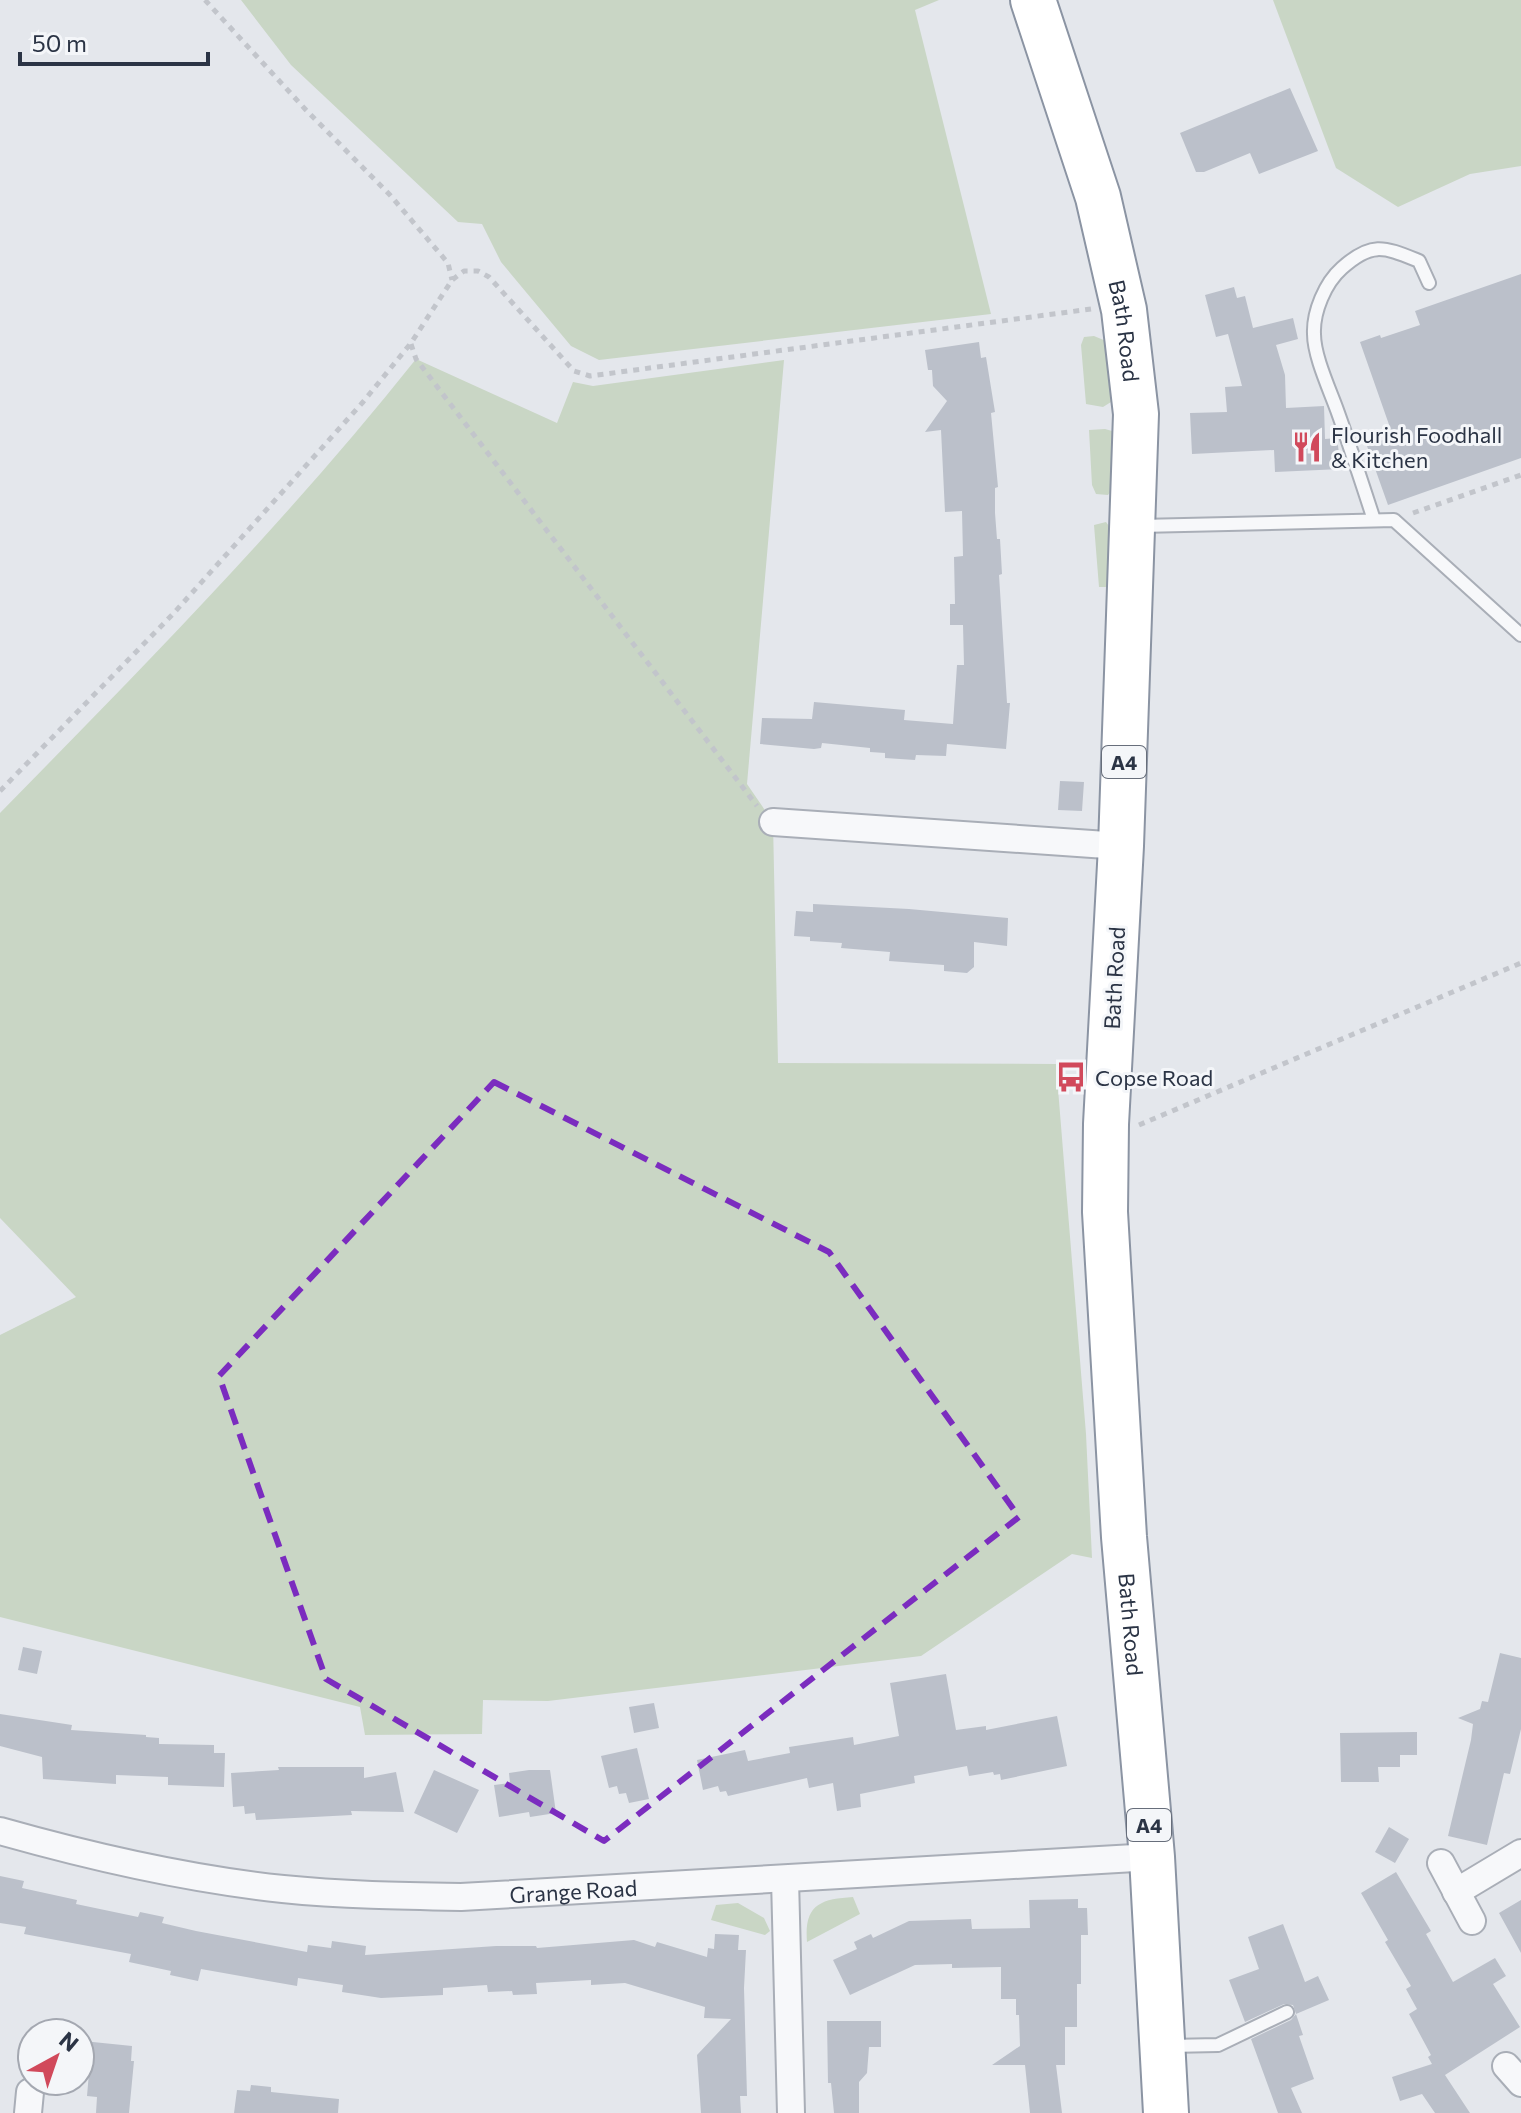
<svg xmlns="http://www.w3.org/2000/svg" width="1521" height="2113" font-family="Commissioner,sans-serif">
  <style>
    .grass { fill: #c9d6c5 }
    .building { fill: #bbc0ca }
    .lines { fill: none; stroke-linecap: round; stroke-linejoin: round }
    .lane-casing { stroke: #a9aeb7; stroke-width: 16 }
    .street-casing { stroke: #a9aeb7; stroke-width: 30 }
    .highway-casing { stroke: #8b94a3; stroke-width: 48 }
    .path { stroke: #c2c5cb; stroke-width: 5; stroke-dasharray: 6 6; stroke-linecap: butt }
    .lane { stroke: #f7f8fa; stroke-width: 12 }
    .street { stroke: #f7f8fa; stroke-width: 26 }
    .highway { stroke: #fff; stroke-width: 44 }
    .marked { fill: none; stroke: #7b2cbf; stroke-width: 6; stroke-dasharray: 16 10; stroke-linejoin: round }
    .labels { text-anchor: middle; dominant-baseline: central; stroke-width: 6; stroke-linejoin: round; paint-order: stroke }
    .shield { fill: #f4f6f9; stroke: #676e7b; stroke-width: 2 }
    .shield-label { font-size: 20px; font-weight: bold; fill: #2b3445 }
    .street-label { font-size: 22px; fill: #2b3445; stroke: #f4f6f9 }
    .poi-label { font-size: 22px; fill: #2b3445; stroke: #f4f6f9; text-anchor: start }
  </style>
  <rect width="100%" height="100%" fill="#e4e7ec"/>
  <path class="grass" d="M241 0H939L915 10 991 314 599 360 571 346 501 262 482 224 458 222 291 65Z
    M1273 0H1521V166L1470 174 1398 207 1336 168Z
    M1094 336 1106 341 1111 402 1103 407 1086 404 1081 345 1084 337Z
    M416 359 557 423 573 382 593 386 784 360 747 784 773 822 778 1063 1056 1064 1086 1434 1092 1558 1072 1554 921 1656 548 1701 483 1700 482 1734 365 1735 360 1707 0 1617V1335L76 1297 0 1218V813C144 666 288 520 416 359Z
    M1105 429 1112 431 1111 491 1108 495 1096 494 1092 485 1089 430Z
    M1106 522 1111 529 1109 587H1099L1094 525Z
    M853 1897 860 1914 807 1942C804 1905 820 1899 853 1897Z
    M738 1903 764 1918 770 1931 765 1935 711 1920 716 1905Z"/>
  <path class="building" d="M1290 88 1318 151 1259 174 1250 153 1204 172H1196L1180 133Z
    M1521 274V458L1388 505 1367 446 1393 436 1360 342 1380 335 1381 338 1420 325 1415 311Z
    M1234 287 1237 298 1245 296 1253 328 1293 318 1298 339 1276 345 1285 375 1286 408 1324 406 1325 439 1337 438 1341 469 1275 472 1274 450 1192 454 1190 413 1227 412 1225 387 1242 386 1228 334 1216 337 1205 295Z
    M979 342 981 358 986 357 995 412 991 413 998 487 995 488V513L997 539H1000L1002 574 999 575 1007 703H1010L1006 749 947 744 946 756 916 755 915 760 885 758V753L870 752V748L822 743 821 748 814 749 760 744 762 718 812 719 814 702 905 710 904 720 953 724 957 665H964L963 625H950V604H955L954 557 963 556 962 511 945 512 941 430 925 432 947 401 933 386 932 370H928L925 350Z
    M1060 781 1084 782 1082 811 1058 810Z
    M813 904 909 909 1008 918 1007 946 974 942V967L967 973 944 971V965L889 961 890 952 841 948 842 943 810 941V937L794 936 796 911 813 912Z
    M23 1647 42 1651 37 1674 18 1670Z
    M1500 1653 1521 1658V1729L1510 1774 1504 1773 1487 1845 1448 1836 1471 1740 1473 1724 1458 1718 1480 1709 1482 1701 1488 1702Z
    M946 1674 956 1730 986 1726V1730L1057 1716 1067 1766 1001 1780 1000 1774 994 1775 993 1772 969 1776 967 1766 914 1776 915 1783 860 1794 861 1807 837 1811 833 1783 809 1788 807 1778 728 1796 726 1791 720 1792 718 1786 703 1790 697 1760 745 1750 748 1761 790 1753 789 1747 853 1737 854 1745 899 1736 890 1683Z
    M654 1703 659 1728 634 1733 629 1707Z
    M0 1714 72 1725 71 1730 146 1735V1737L159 1738V1744L214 1745V1753H225L224 1787 168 1785V1777L116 1775V1784L43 1779 42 1757 0 1746Z
    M1417 1732V1755H1400V1767H1378L1379 1782H1341L1340 1733Z
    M637 1748 649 1799 629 1803 626 1793 619 1794 617 1786 609 1788 601 1756Z
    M278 1767H364V1778L396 1772 404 1812 351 1811 352 1815 256 1820 255 1813 245 1814 244 1806 233 1807 231 1773 279 1770Z
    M434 1770 479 1790 457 1833 414 1813Z
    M529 1770H550L556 1813 530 1817 529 1812 499 1817 494 1785 510 1783 509 1773Z
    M1389 1827 1409 1839 1395 1863 1375 1852Z
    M1396 1872 1431 1931 1426 1934 1453 1982 1495 1958 1506 1976 1493 1984 1520 2027 1445 2075 1470 2113H1435L1422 2094 1400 2101 1392 2077 1432 2064 1428 2057 1431 2055 1409 2014 1417 2009 1406 1989 1411 1986 1385 1942 1388 1940 1361 1893Z
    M0 1876 24 1881 22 1888 77 1900 76 1904 138 1917 140 1912 164 1917 162 1923 196 1931 307 1952 308 1945 331 1948 332 1941 366 1946 365 1955 496 1946H536L537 1948 634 1940 655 1947 657 1942 707 1957 708 1948 714 1949 715 1934 739 1935 738 1950H746L744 1988 747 2096H740L741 2113H701L697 2055 731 2019 704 2018 705 2007 625 1983 591 1985V1980L536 1983 537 1994 513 1995 512 1991 488 1992 487 1985 443 1988V1995L381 1998 342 1992 343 1985 298 1978 297 1986 201 1969 198 1981 170 1975 171 1971 129 1962 131 1954 24 1934 26 1927 0 1923Z
    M1078 1899V1908H1087L1088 1935H1081V1984H1077V2027H1065V2065H1056L1062 2113H1030L1025 2065H992L1020 2046 1019 2015H1016V1999H1001V1967L952 1968V1964L915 1965 850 1995 833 1960 857 1949 854 1942 871 1934 873 1938 909 1921 971 1919 972 1929 1030 1928 1029 1900Z
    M1521 1900V1953L1499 1913Z
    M1283 1924 1305 1982 1318 1976 1329 2000 1296 2014 1293 2005 1284 2004 1245 2022 1229 1980 1259 1969 1248 1937Z
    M1296 2014 1303 2035 1299 2036 1314 2079 1291 2088 1302 2113H1278L1251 2039 1291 2020Z
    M827 2021H881V2047H869L867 2073 859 2082V2113H834L831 2083H828Z
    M83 2041 132 2046 131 2061H134L129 2113H96L97 2097 87 2096 90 2061 81 2060Z
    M251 2085 271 2087V2092L339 2099 338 2113H234L237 2090 250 2091Z"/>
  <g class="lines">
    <g class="lane-casing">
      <path id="lane" d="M1374 520C1362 483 1350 446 1337 410 1329 388 1314 356 1314 334 1313 312 1325 283 1342 268 1372 241 1384 247 1419 261L1429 283
        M1140 526 1394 520 1521 635
        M1169 2046 1218 2045 1287 2012"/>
    </g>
    <g class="street-casing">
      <g id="street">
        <path d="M773 822 1121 846"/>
        <path id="s1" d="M0 1831C92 1857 187 1879 283 1889 342 1895 401 1896 461 1897L1152 1857"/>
        <path d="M1441 1863 1472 1921"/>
        <path d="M785 1879 791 2113"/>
        <path d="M1456 1892 1521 1853"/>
        <path d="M1506 2066 1521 2083"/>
        <path d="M28 2113 30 2092"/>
      </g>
    </g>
    <g class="highway-casing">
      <g id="highway">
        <path id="s2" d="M1033 0 1098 197 1124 310 1136 414 1121 846 1106 1124 1105 1212 1124 1537 1152 1857 1166 2113"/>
      </g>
    </g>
    <path class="path" d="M205 0 306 110 390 195 448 263 452 280
      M411 344 416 359 757 806
      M1413 513 1521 475
      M0 791 173 614 363 402 411 343 452 280 464 271H478L489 277 574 371 590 376 1091 309
      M1139 1125 1521 963"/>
    <use href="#lane" class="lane"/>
    <use href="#street" class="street"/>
    <use href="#highway" class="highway"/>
  </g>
  <path class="marked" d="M494 1082 829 1252 1019 1517 604 1841 326 1679 219 1376Z"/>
  <defs>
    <g id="restaurant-bare" transform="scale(2.4)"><path d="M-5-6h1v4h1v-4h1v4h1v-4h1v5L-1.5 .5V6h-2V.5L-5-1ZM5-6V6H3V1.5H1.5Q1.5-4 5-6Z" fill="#d1495b" stroke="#f4f6f9" stroke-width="2.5" paint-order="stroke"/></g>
    <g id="bus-bare" transform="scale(2.4)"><path d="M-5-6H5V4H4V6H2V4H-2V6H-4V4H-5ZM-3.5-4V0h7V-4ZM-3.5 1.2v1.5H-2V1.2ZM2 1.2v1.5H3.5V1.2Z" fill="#d1495b" stroke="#f4f6f9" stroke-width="2.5" paint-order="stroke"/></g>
  </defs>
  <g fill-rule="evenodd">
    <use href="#restaurant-bare" x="1307" y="447"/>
    <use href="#bus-bare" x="1071" y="1077"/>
  </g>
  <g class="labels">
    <g class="shield">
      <rect x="1102" y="746" width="44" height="32" rx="6"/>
      <rect x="1127" y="1809" width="44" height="32" rx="6"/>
    </g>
    <g class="shield-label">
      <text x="1124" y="762">A4</text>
      <text x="1149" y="1825">A4</text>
    </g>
    <g class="street-label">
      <text stroke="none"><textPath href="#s2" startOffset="344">Bath Road</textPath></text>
      <text transform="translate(1114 978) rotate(-87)">Bath Road</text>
      <text stroke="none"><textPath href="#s2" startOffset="1640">Bath Road</textPath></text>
      <text stroke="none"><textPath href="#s1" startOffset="580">Grange Road</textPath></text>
    </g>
    <g class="poi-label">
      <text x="1331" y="434">Flourish Foodhall<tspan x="1331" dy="25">&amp; Kitchen</tspan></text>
      <text x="1095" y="1077">Copse Road</text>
    </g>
  </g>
  <g transform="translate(56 2057) rotate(40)"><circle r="38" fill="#f4f6f9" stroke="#a4a8b1" stroke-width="2"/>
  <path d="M0-6L14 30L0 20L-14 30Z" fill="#d1495b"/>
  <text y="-12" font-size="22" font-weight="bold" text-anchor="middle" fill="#2b3445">N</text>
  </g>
  <path d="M20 52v12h188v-12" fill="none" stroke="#2b3445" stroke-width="4"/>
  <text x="32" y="52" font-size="24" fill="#2b3445" stroke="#f4f6f9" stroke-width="6" paint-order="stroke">50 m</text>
</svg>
